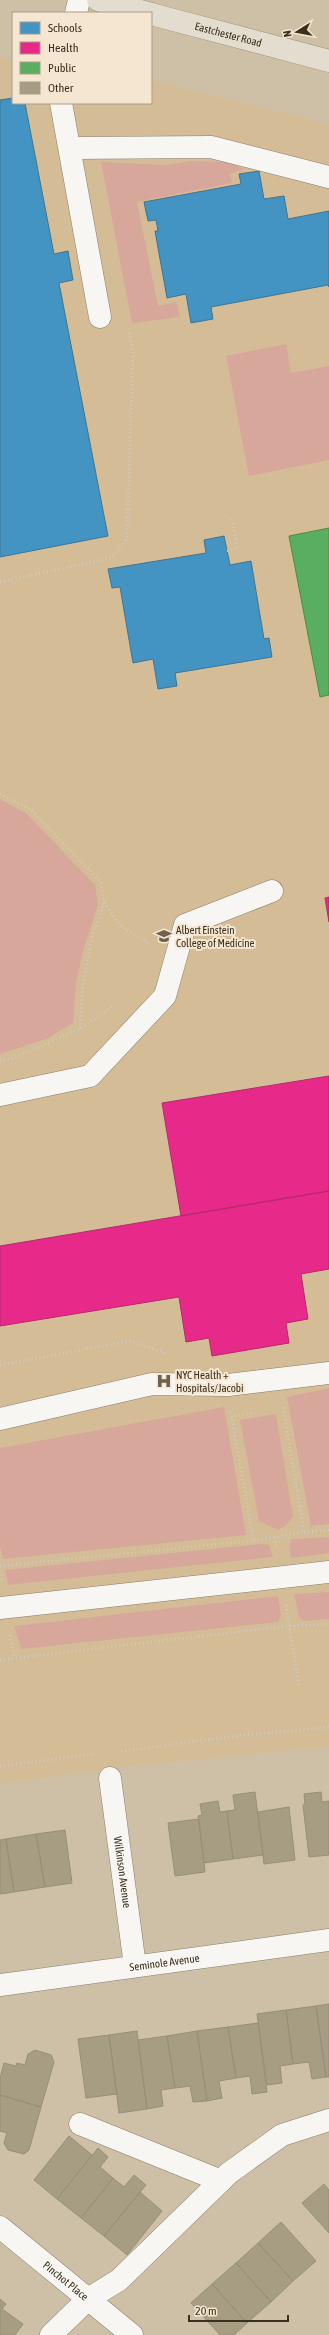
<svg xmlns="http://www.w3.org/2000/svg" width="329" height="2335" font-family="'Asap Condensed',sans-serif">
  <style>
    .built { fill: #d4bd96 }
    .green { fill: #d7a79b }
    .schools { fill: #4393c3; stroke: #407592 }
    .health { fill: #e7298a; stroke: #b32b6a }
    .public { fill: #5aae61; stroke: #50884d }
    .building { fill: #a69d83; stroke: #968f7b }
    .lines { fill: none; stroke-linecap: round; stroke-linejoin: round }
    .minor-casing { stroke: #887d69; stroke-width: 23 }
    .major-casing { stroke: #9d8e71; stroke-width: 23 }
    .path { stroke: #cfcbc3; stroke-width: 2.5; stroke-dasharray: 1 3; stroke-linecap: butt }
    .minor { stroke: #f8f6f2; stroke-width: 22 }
    .major { stroke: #e3ddcf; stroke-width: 22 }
    .labels { text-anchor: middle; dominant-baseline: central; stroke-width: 4; stroke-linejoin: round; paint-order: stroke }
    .street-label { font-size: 11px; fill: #3a301e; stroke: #f4e6d0 }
    .poi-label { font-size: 11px; fill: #3a301e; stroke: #f4e6d0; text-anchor: start }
  </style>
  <rect width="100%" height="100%" fill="#cec0a7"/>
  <path class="built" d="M0 57 13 58V103H151V80L329 124V1747L133 1766 0 1784Z"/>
  <path class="green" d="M191 161 226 162 244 169 230 174 232 183 137 202 158 306 176 302 180 317 132 323 101 162 166 165Z
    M286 344 291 373 329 366V460L249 476 226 356Z
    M0 799 27 814 95 885 98 905 83 951 76 983 73 1023 46 1039 0 1054Z
    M329 1388V1524L311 1526 287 1397Z
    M224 1407 246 1535 3 1559 0 1546V1448Z
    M276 1414 293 1517 285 1526 278 1530 259 1521 240 1420Z
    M329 1537V1553L291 1558 289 1546 292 1539Z
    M261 1544 269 1545 273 1557 8 1585 5 1570Z
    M329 1592V1619L303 1621 299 1617 294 1594Z
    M278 1596 281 1615 278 1622 21 1649 14 1626Z"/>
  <path class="schools" d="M13 98V103H25L54 254 68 251 73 280 59 283 108 536 0 557V100Z
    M259 171 264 199 284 196 288 219 329 211V287L328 285 211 307 213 319 191 323 186 294 167 298 155 231H158L156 220 148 221 144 202 241 184 239 174Z
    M224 536 230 565 251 561 264 639 269 638 272 657 175 673 177 686 158 689 153 659 133 663 120 587 112 588 108 569 206 553 204 540Z"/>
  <path class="health" d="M329 897V922L325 898Z
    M329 1076V1191L181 1216 162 1103Z
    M329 1191V1269L301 1274 308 1319 286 1323 289 1343 212 1356 209 1338 186 1342 179 1297 0 1326V1246Z"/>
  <path class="public" d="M329 528V695L320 697 289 536Z"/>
  <path class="building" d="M255 1792 263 1855 233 1859 227 1811 235 1810 233 1795Z
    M321 1792 322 1802 329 1801V1855L309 1857 303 1805 305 1804 304 1794Z
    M218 1801 220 1812 227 1811 233 1859 204 1863 198 1816 202 1815 200 1804Z
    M289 1807 295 1860 264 1864 258 1812Z
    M199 1819 205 1872 175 1876 168 1823Z
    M65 1830 72 1883 45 1887 36 1834Z
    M36 1834 45 1887 14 1892 6 1839Z
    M6 1839 14 1892 0 1894V1840Z
    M329 2004V2077H326L316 2006Z
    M316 2006 326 2077 312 2079 309 2062 293 2064 286 2010Z
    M286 2010 293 2064 280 2066 282 2083 267 2085 257 2014Z
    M258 2023 267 2092 252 2094 250 2076 236 2078 228 2027Z
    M228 2027 236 2078 219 2081 222 2098 207 2101 197 2031Z
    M137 2031 147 2109 119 2113 109 2035Z
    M197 2031 207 2101 193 2102 190 2086 175 2088 167 2036Z
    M109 2035 117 2094 86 2098 78 2039Z
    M167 2036 175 2088 161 2090 163 2106 147 2109 138 2040Z
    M35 2050 51 2055 54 2062 41 2107 0 2095V2078L4 2063 16 2066 17 2063 25 2065 28 2054Z
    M0 2095 41 2107 29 2150 24 2154 8 2150 4 2143 7 2133 0 2131Z
    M69 2136 92 2155 57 2199 34 2180Z
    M98 2148 108 2157 100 2167 113 2178 81 2218 57 2199Z
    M134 2175 146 2185 104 2236 81 2218 113 2178 124 2187Z
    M324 2184 329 2190V2233L302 2203Z
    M140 2192 162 2211 127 2255 104 2236Z
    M281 2222 316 2261 293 2281 258 2243Z
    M258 2243 293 2281 271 2302 236 2263Z
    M236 2263 271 2302 247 2323 212 2284Z
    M212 2284 247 2323 234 2335H220L191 2303Z
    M0 2299 6 2304 2 2309 23 2324 15 2335H0Z"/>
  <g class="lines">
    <g class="minor-casing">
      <g id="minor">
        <path d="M76 13 79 0"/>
        <path d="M61 103 100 317"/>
        <path d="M70 148 211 147 329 177"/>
        <path d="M0 1095 90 1076 165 996 185 925 272 891"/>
        <path d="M0 1419 152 1384 228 1385 329 1373"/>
        <path d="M0 1608 329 1572"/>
        <path id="s1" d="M110 1778 135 1966"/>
        <path id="s2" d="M0 1985 329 1940"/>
        <path d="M80 2124 221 2181"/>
        <path id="s3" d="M0 2227 132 2335"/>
        <path d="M51 2335 88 2299 119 2280 229 2173 282 2135 329 2120"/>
      </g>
    </g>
    <g class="major-casing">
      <g id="major">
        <path d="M98 0 148 13"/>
        <path id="s4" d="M151 14 329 61"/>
      </g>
    </g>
    <path class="path" d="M227 551 238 548 231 517
      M0 582 111 558 127 538 133 351 128 326
      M0 794 31 810 101 882 104 903 92 937 83 984 80 1029
      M104 903 121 926 150 944
      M0 1061 11 1059 80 1029 114 1006
      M0 1365 130 1341 167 1354
      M231 1412 253 1541 304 1532 283 1408H281
      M231 1417 252 1413
      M304 1532 329 1530
      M275 1537 277 1549
      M0 1566 253 1541
      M0 1571 2 1580
      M286 1605 299 1686
      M10 1635 14 1658
      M0 1660 289 1626 329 1624
      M121 1751 244 1735 329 1727
      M0 1766 94 1754"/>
    <use href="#minor" class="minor"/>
    <use href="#major" class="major"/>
  </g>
  <defs>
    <g id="university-bare" transform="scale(1.2)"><path d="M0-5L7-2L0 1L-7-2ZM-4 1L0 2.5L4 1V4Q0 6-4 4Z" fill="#6e624e" stroke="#f4e6d0" stroke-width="2.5" paint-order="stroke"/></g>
    <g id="hospital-bare" transform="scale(1.2)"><path d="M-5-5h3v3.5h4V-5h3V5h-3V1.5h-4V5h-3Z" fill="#6e624e" stroke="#f4e6d0" stroke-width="2.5" paint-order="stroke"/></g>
  </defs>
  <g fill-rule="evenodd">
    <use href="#university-bare" x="164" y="936"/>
    <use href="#hospital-bare" x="164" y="1381"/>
  </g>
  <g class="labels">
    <g class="street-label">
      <text stroke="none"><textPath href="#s4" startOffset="80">Eastchester Road</textPath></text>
      <text stroke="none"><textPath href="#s1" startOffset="95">Wilkinson Avenue</textPath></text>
      <text stroke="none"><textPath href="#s2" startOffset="166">Seminole Avenue</textPath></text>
      <text stroke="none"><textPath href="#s3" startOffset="85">Pinchot Place</textPath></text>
    </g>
    <g class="poi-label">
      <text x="176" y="930">Albert Einstein<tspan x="176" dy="13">College of Medicine</tspan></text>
      <text x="176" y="1375">NYC Health +<tspan x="176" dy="13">Hospitals/Jacobi</tspan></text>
    </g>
  </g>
  <rect x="12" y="12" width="140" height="92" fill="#f4e6d0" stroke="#aa9d89"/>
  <rect x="20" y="22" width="20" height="12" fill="#4393c3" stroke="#aa9d89"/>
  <text x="48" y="32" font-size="12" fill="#3a301e">Schools</text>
  <rect x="20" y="42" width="20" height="12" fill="#e7298a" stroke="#aa9d89"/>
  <text x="48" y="52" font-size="12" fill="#3a301e">Health</text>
  <rect x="20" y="62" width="20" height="12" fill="#5aae61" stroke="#aa9d89"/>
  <text x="48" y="72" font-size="12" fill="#3a301e">Public</text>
  <rect x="20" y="82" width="20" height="12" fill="#a69d83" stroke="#aa9d89"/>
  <text x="48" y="92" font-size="12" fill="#3a301e">Other</text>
  <g transform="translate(297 32) rotate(259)" stroke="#f4e6d0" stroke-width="3" paint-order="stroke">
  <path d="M0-3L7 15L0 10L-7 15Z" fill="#3a301e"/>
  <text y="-6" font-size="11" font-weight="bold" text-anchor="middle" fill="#3a301e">N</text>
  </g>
  <path d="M189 2315v6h99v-6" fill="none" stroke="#3a301e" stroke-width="2"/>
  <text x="195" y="2315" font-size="12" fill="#3a301e" stroke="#f4e6d0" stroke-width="3" paint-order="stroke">20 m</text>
</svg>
